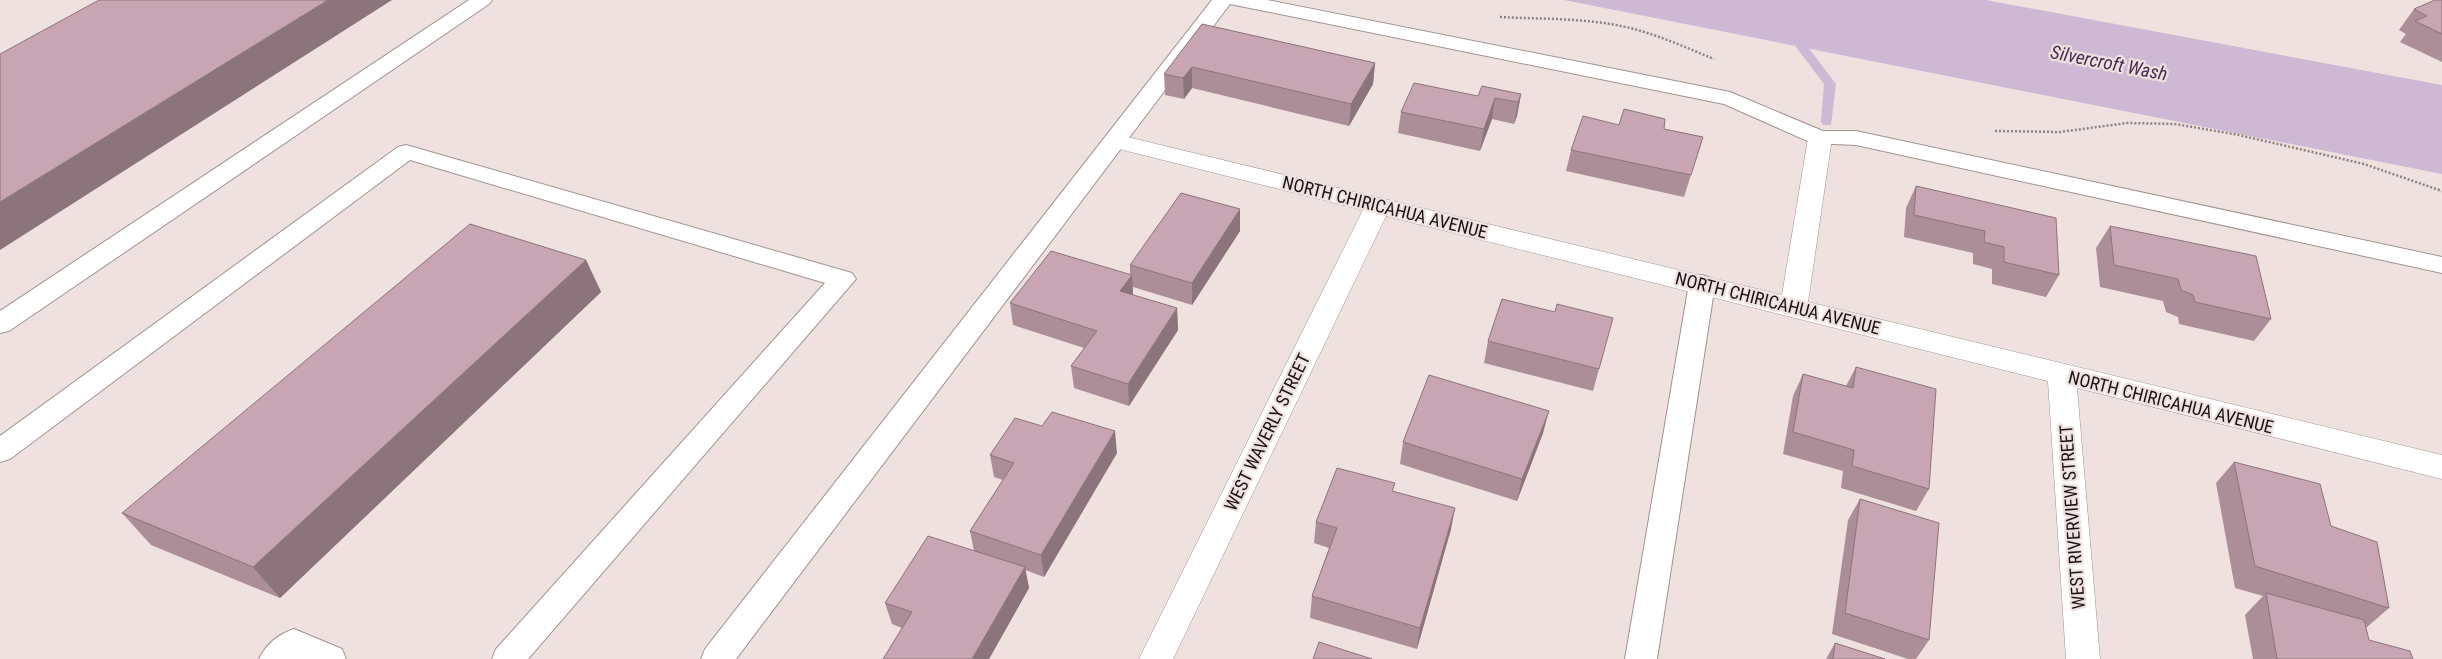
<svg xmlns="http://www.w3.org/2000/svg" width="2442" height="659" font-family="'Roboto Condensed',sans-serif">
  <style>
    .water { fill: #ceb8d4 }
    .lines { fill: none; stroke-linecap: round; stroke-linejoin: round }
    .stream { fill: #ceb8d4; fill-rule: evenodd }
    .service-casing { stroke: #a09391; stroke-width: 2 }
    .minor-casing { stroke: #a09391; stroke-width: 1 }
    .path { stroke: #8c8281; stroke-width: 2.5; stroke-dasharray: 2 2; stroke-linecap: butt }
    .service { fill: #fff; fill-rule: evenodd }
    .minor { fill: #fff; fill-rule: evenodd }
    .wall { fill: #ac8e99 }
    .shaded-wall { fill: #8c747d }
    .building { fill: #c8a5b2; stroke: #8c747d }
    .labels { text-anchor: middle; dominant-baseline: central; stroke-width: 4.5; stroke-linejoin: round; paint-order: stroke }
    .street-label { font-size: 18px; fill: #191414; stroke: #efe1df }
    .water-label { font-size: 19px; font-style: italic; fill: #492b51; stroke: #efe1df }
  </style>
  <rect width="100%" height="100%" fill="#efe1df"/>
  <path class="water" d="M1564 0H1986L2442 85V174Z"/>
  <g class="lines">
    <path class="stream" d="M1790 27 1794 29 1836 84 1831 125H1823L1821 122 1824 84 1784 31Z"/>
    <g class="service-casing">
      <path id="service" d="M469 0H492L489 4 9 331 0 333V311Z
        M1212 0H1267L1730 92 1823 131H1856L2442 257V273L1856 145 1812 143 1724 104 1230 4 736 659H701L705 649Z
        M406 145 852 273 856 279 528 659H492L496 649 825 283 410 160 10 459 0 462V436L398 147Z
        M1702 275 1711 278 1715 284 1657 659H1625L1689 284 1693 278Z
        M294 629 342 649 346 659H259C266 644 279 634 294 629Z"/>
    </g>
    <g class="minor-casing">
      <path id="minor" d="M1820 131 1828 133 1832 138 1808 302 2442 455V479L2077 388 2100 659H2066L2048 381 1386 216 1173 659H1139L1363 210 1107 146 1103 141 1107 136 1115 134 1782 295 1808 138 1812 133Z"/>
    </g>
    <path class="path" d="M1500 17C1538 19 1578 18 1616 25 1650 31 1682 46 1714 59
      M1995 131 2060 132 2127 123 2175 124 2239 135 2364 164 2442 191"/>
    <use href="#service" class="service"/>
    <use href="#minor" class="minor"/>
  </g>
  <path class="wall" d="M2442 0V62L2400 42 2406 34 2399 30 2414 9Z
    M1202 24 1375 63 1373 84 1349 126 1192 88 1184 99 1165 95 1164 74Z
    M1521 94 1517 116 1514 124 1492 119 1480 151 1398 133 1401 112 1478 96Z
    M1619 125 1664 129 1703 137 1684 197 1566 171 1571 150Z
    M1916 186 2059 275 2046 297 1992 284V269L1973 264V253L1904 237 1906 208Z
    M2110 226 2271 319 2254 341 2179 324 2178 317 2166 312 2163 301 2100 287 2096 248Z
    M1240 231 1192 305 1133 287V295L1177 308 1178 330 1129 406 1074 388 1071 366 1084 348 1013 325 1010 303 1130 274V265Z
    M586 260 601 292 280 598 151 545 122 513Z
    M1488 341 1599 369 1593 391 1484 363Z
    M1856 367 1929 489 1916 511 1841 488 1843 471 1783 454 1793 396 1803 374 1846 386Z
    M1543 433 1517 501 1400 464 1403 442Z
    M1117 453 1044 577 1025 570 1029 588 989 659H883L902 628 892 624 885 603 974 551 970 531 1003 480 994 477 990 455Z
    M2234 462 2331 526 2389 608 2366 628 2369 640 2413 659H2253L2245 615 2263 596 2235 588 2216 483Z
    M1394 491 1451 529 1417 649 1310 618 1312 596 1329 548 1314 543 1316 522Z
    M1860 499 1929 640 1916 659H1908L1832 634 1848 520Z
    M1835 643 1885 659H1826Z"/>
  <path class="shaded-wall" d="M328 0H392L0 250V202Z
    M1375 63 1373 84 1349 126 1351 104Z
    M1192 67V88L1184 99 1183 78Z
    M1521 94 1517 116 1514 124 1518 102Z
    M1495 98 1492 119 1480 151 1484 129Z
    M1240 209V231L1192 305V283Z
    M586 260 601 292 280 598 253 567Z
    M1132 275 1133 297 1120 291Z
    M1177 308 1178 330 1129 406 1128 384Z
    M1549 411 1543 433 1517 501 1522 479Z
    M1115 431 1117 453 1044 577 1041 555Z
    M1455 508 1451 529 1417 649 1420 628Z
    M1025 567 1029 588 989 659H972Z"/>
  <path class="building" d="M99 0H328L0 202V54Z
    M2435 0H2442V34L2415 21 2427 16 2414 9Z
    M1202 24 1375 63 1351 104 1192 67 1183 78 1164 74Z
    M1414 83 1478 96 1482 86 1521 94 1518 102 1495 98 1484 129 1401 112Z
    M1624 109 1665 119 1664 129 1703 137 1691 175 1571 150 1583 116 1619 125Z
    M1916 186 2056 218 2059 275 2004 262V247L1984 242 1985 231 1914 215Z
    M1181 193 1240 209 1192 283 1130 265Z
    M470 224 586 260 253 567 122 513Z
    M2110 226 2256 256 2271 319 2195 302 2193 295 2181 290 2178 279 2114 265Z
    M1051 251 1132 275 1120 291 1177 308 1128 384 1071 366 1097 331 1010 303Z
    M1502 299 1555 312 1557 304 1613 318 1599 369 1488 341Z
    M1856 367 1936 389 1929 489 1852 466 1854 450 1793 432 1803 374 1853 388Z
    M1429 375 1549 411 1522 479 1403 442Z
    M1052 412 1115 431 1041 555 970 531 1014 463 990 455 1015 418 1042 426Z
    M2234 462 2320 484 2331 526 2377 542 2389 608 2255 566Z
    M1337 468 1395 483 1392 491 1455 508 1420 628 1312 596 1337 528 1316 522Z
    M1860 499 1939 523 1929 640 1845 613Z
    M928 536 1025 567 972 659H883L912 612 885 603Z
    M2266 593 2364 620 2369 640 2410 651 2413 659H2277Z
    M1319 642 1372 659H1313Z
    M1835 643 1885 659H1833Z"/>
  <g class="labels">
    <g class="street-label">
      <text transform="translate(1385 207) rotate(14)">NORTH CHIRICAHUA AVENUE</text>
      <text transform="translate(1778 303) rotate(14)">NORTH CHIRICAHUA AVENUE</text>
      <text transform="translate(2171 402) rotate(14)">NORTH CHIRICAHUA AVENUE</text>
      <text transform="translate(1267 432) rotate(-64)">WEST WAVERLY STREET</text>
      <text transform="translate(2072 517) rotate(-94)">WEST RIVERVIEW STREET</text>
    </g>
    <g class="water-label">
      <text transform="translate(2109 63) rotate(11)">Silvercroft Wash</text>
    </g>
  </g>
</svg>
